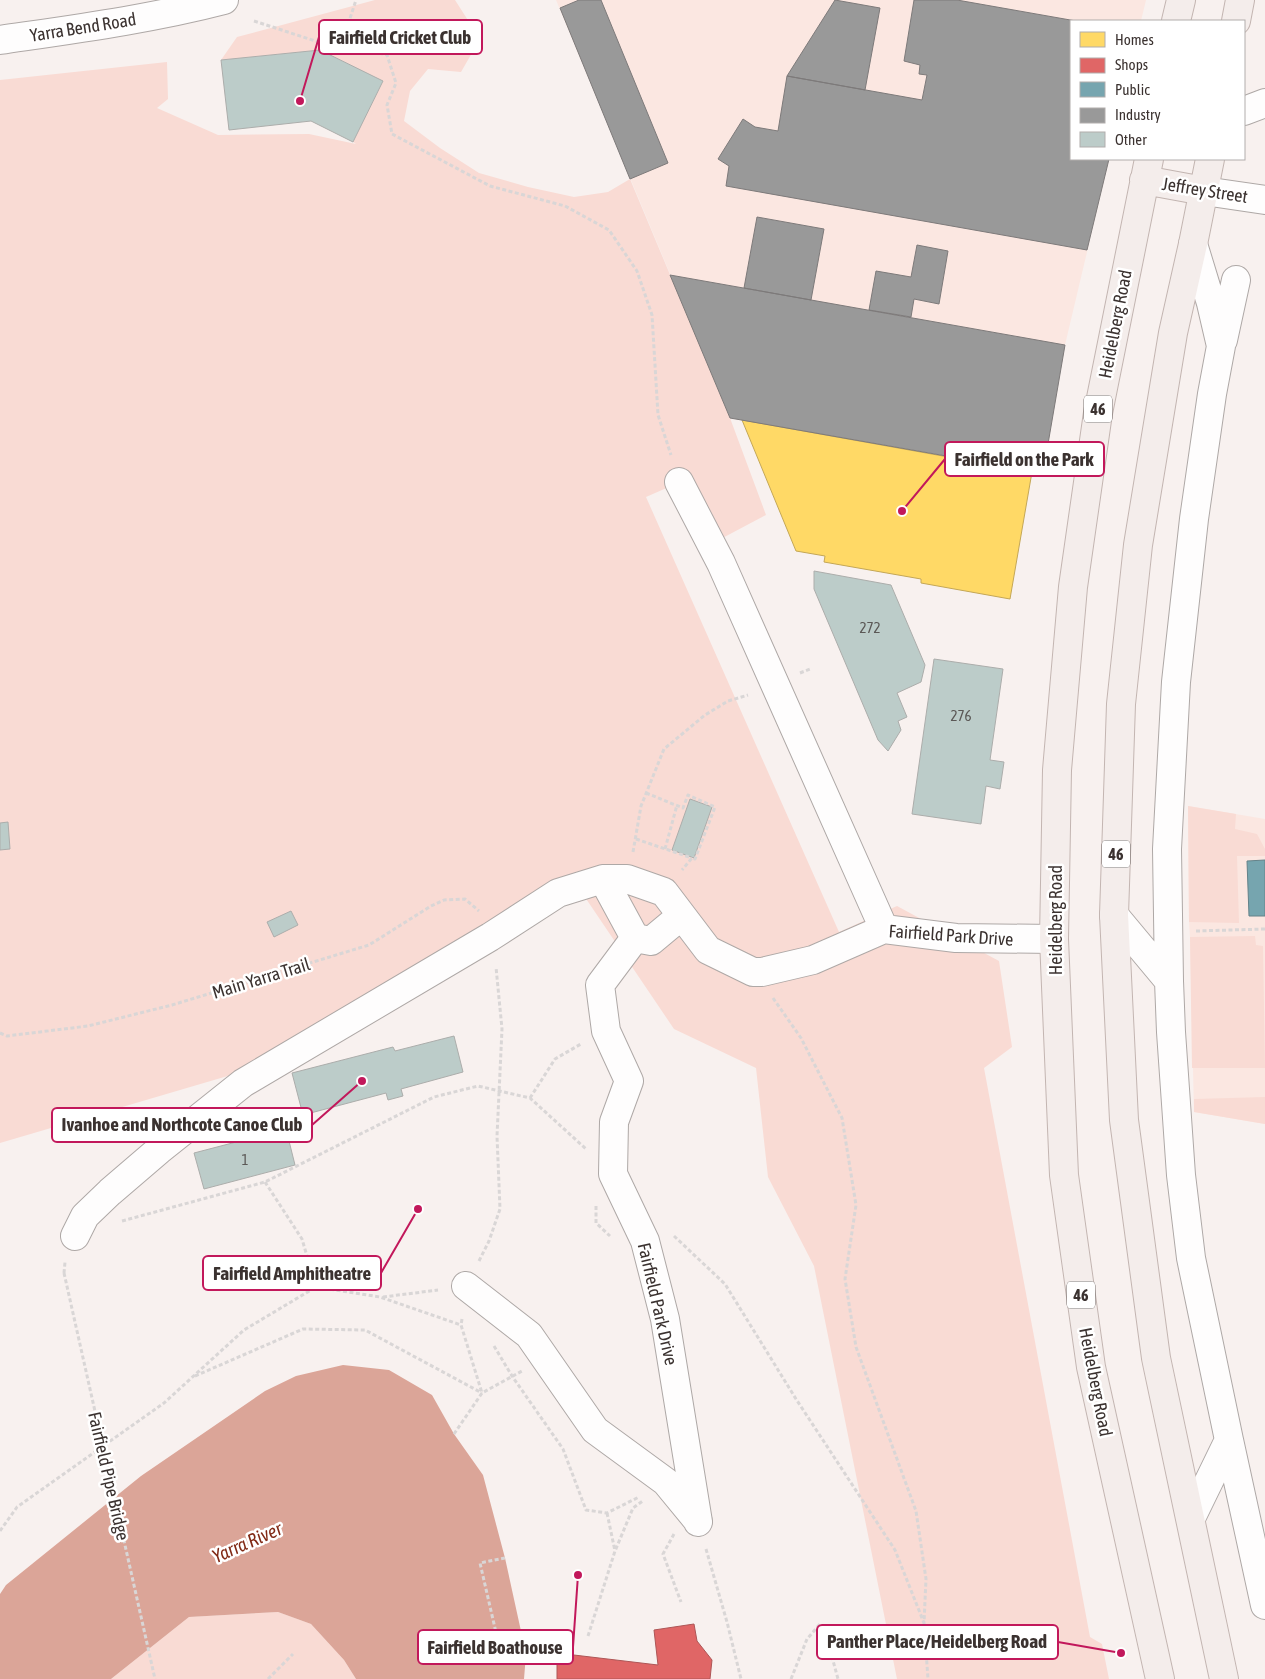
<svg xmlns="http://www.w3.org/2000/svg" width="1265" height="1679" font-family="'Asap Condensed',sans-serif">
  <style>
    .built { fill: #fbe7e1 }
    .green { fill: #f9dbd4 }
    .water { fill: #dba598 }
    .homes { fill: #ffd966; stroke: #c4a756 }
    .shops { fill: #e06666; stroke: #ae5656 }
    .public { fill: #76a5af; stroke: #648289 }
    .industry { fill: #999; stroke: #7d7a7a }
    .building { fill: #bcccc9; stroke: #acadab }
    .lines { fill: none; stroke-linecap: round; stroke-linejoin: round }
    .minor-casing { stroke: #aea8a6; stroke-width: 30 }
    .major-casing { stroke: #c3b5b1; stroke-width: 30 }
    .path { stroke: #d9d6d6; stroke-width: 3; stroke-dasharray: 4 2.5; stroke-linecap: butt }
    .minor { stroke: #fefdfd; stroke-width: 28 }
    .major { stroke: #f4edeb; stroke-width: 28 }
    .path-bridge { stroke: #d9d6d6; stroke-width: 3; stroke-dasharray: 4 2.5; stroke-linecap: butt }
    .labels { text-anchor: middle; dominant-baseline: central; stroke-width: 5; stroke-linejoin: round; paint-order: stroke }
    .number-label { font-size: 15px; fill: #5b5856 }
    .shield { fill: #fff; stroke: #76706e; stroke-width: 1 }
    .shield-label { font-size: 16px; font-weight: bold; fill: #3b3230 }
    .street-label { font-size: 18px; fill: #3b3230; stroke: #fff }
    .water-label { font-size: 19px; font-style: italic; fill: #812915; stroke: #fff }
    .leader { fill: none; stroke: #c2185b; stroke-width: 2 }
    .callout-dot { fill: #c2185b; stroke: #fff; stroke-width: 2 }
    .callout { fill: #fff; stroke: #c2185b; stroke-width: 2 }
    .callout-label { font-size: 19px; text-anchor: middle; font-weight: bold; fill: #3b3230 }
  </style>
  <rect width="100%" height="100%" fill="#f8f1ef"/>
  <path class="built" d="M556 0H1146L1141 21H1071V159H1109L1065 345 1043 473 730 418Z
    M1188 806 1265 819V1124L1194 1112 1190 937 1189 922Z"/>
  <path class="green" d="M375 0H455L480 39 461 72 428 69 410 91 404 121 440 148 479 173 528 187 574 197 608 192 630 179 730 418 766 515 715 542 687 479 646 497 839 932 897 906 999 961 1012 1047 984 1068 1090 1637 1102 1644 1109 1679H897L814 1266 768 1177 756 1068 674 1029 570 875 231 1075 0 1143V80L167 62 168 99 157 108 218 135 309 134 356 144 353 142 383 81 320 50 221 60 237 37Z
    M1188 806 1236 814 1235 829 1257 834 1265 849V856H1237L1239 923 1189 922Z
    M1255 936 1256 945 1263 946 1265 1068H1192L1190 937Z
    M1265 1097V1124L1194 1112V1099Z
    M278 1612 311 1624 344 1660 356 1679H111L189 1617Z"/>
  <path class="water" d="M343 1365 389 1370 432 1395 454 1434 483 1475 505 1558 526 1654 524 1679H356L344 1660 311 1624 278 1612 189 1617 111 1679H0V1594L6 1585 141 1476 265 1391 296 1376Z"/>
  <path class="homes" d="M742 420 1032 472 1010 599 921 583V579L824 562 825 556 796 551Z"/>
  <path class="shops" d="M694 1624 697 1641 712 1660 710 1679H557V1653L658 1665 654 1630Z"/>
  <path class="public" d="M1265 860V916H1249L1247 861Z"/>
  <path class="industry" d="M579 0H601L668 163 630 179 560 8Z
    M835 0 880 8 865 90 787 76Z
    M914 0H957L1076 21H1071V159H1109L1087 250 726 186 729 166 718 159 743 119 755 127 778 131 787 76 922 100 927 75 919 74 920 65 904 61Z
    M757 217 824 229 811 300 744 288Z
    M917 245 948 251 939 304 914 299 911 317 869 310 876 271 911 277Z
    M670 275 1065 345 1043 473 730 418Z"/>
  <path class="building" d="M320 50 383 81 353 142 311 121 229 130 221 60Z
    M814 571 891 585 925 665 921 682 897 693 907 717 898 721 901 730 888 751 878 740 814 589Z
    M934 659 1003 669 990 760 1004 762 1000 789 986 786 981 824 912 814Z
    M690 799 712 807 694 858 672 850Z
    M8 822 10 849 0 850V823Z
    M291 911 298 925 274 937 267 922Z
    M454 1036 463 1072 401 1089 403 1096 388 1100 386 1093 303 1115 292 1073 393 1047 395 1051Z
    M286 1129 295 1165 204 1189 194 1153Z"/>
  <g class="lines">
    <g class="minor-casing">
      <path id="minor" d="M0 40C75 29 151 19 224 0
        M1244 111 1265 103
        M1204 191 1265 200
        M1223 340 1236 280
        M679 482 721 563 884 929
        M603 879 635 938
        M1114 915 1169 981
        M635 938 600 985 606 1031 629 1081 614 1122 613 1174 645 1241 665 1319 698 1522
        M635 938 651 941 681 916
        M75 1236 85 1216 110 1192 159 1150 243 1083 490 937 558 893 603 879H627L664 892 708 950 753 972H762L813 960 884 929 956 938 1054 939
        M466 1286 529 1335 595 1430 666 1482 698 1521
        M1229 1440 1265 1605
        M1191 1518 1229 1440 1191 1258 1181 1175 1171 1032 1169 981 1167 849 1176 682 1194 519 1212 394 1221 346 1211 303 1193 244"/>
    </g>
    <g class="major-casing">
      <path id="major" d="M1176 21 1181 0
        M1236 21 1240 0
        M1149 159 1098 413 1073 587 1057 770 1054 939 1064 1175 1091 1367 1160 1679
        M1210 159 1193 244 1173 333 1138 545 1121 704 1114 915 1124 1120 1156 1358 1224 1679
        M1144 180 1204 191"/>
    </g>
    <path class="path" d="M254 21 340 49 350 51 367 50 387 55 396 83 387 105 392 134 490 186 565 206 609 230 637 271 652 315 658 415 671 455
      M340 49 356 0
      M800 673 810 669
      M646 793 683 808 688 795 715 807 695 859 692 858 682 870
      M636 839 692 858
      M665 849 677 805
      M633 852 641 806 664 749 705 715 728 701 748 695
      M1196 931 1265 929
      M773 998 801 1038 842 1118 856 1205 845 1279 856 1347 916 1511 926 1579 924 1623 928 1679
      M0 1033 7 1036 88 1026 172 1005 369 945 431 906 444 900 465 899 479 911
      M530 1098 555 1059 581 1044
      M265 1182 302 1239 316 1287
      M596 1206V1223L610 1236
      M122 1221 265 1182 434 1097 478 1086 530 1098 586 1149
      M674 1236 725 1284 796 1399 895 1550 924 1623
      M479 1261 489 1241 500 1209 497 1136 502 1029 496 967
      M64 1273 65 1262
      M383 1297 438 1290
      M462 1319 461 1325 482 1393
      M494 1346 512 1376 563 1449 586 1510 607 1513 639 1497
      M195 1376 303 1329 365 1330 482 1393
      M454 1434 482 1393 522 1371
      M607 1513 615 1551
      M0 1531 17 1507 164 1403 244 1330 316 1287 380 1297 461 1325
      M674 1534 663 1554 681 1602
      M706 1549 727 1622 741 1679
      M505 1558 480 1563 503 1663 526 1654
      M588 1636 615 1551 633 1508 644 1500
      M268 1679 293 1654
      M791 1679 807 1639 820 1624 825 1631 838 1679"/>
    <use href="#minor" class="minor"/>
    <use href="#major" class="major"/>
    <path class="path-bridge" d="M64 1273 155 1679"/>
  </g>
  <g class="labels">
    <g class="number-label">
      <text x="870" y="627">272</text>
      <text x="961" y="715">276</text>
      <text x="245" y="1159">1</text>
    </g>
    <g class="shield">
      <rect x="1084" y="395.5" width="28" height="27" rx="4"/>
      <rect x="1102" y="840.5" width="28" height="27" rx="4"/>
      <rect x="1067" y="1281.5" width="28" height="27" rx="4"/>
    </g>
    <g class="shield-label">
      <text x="1098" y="409">46</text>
      <text x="1116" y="854">46</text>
      <text x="1081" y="1295">46</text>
    </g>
    <g class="street-label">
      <text transform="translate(83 27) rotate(-9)">Yarra Bend Road</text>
      <text transform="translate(1205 190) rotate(9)">Jeffrey Street</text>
      <text transform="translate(1115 324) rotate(-79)">Heidelberg Road</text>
      <text transform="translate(1055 920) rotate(-90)">Heidelberg Road</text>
      <text transform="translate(951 935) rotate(4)">Fairfield Park Drive</text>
      <text transform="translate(261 978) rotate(-17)">Main Yarra Trail</text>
      <text transform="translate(658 1304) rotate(77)">Fairfield Park Drive</text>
      <text transform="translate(1096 1382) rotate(79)">Heidelberg Road</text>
      <text transform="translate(109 1476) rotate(77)">Fairfield Pipe Bridge</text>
    </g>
    <g class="water-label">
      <text transform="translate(247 1542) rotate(-24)">Yarra River</text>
    </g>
  </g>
  <path class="leader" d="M300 101L319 37M902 511L945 459M362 1081L312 1125M418 1209L381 1273M1121 1653L1058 1642M578 1575L573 1647"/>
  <g class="callout-dot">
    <circle cx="300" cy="101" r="5"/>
    <circle cx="902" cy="511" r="5"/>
    <circle cx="362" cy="1081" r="5"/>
    <circle cx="418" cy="1209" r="5"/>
    <circle cx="1121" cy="1653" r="5"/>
    <circle cx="578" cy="1575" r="5"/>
  </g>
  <g class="callout">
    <rect x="319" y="20" width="163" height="34" rx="5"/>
    <rect x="945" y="442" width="159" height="34" rx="5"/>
    <rect x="52" y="1108" width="260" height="34" rx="5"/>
    <rect x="203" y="1256" width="178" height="34" rx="5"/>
    <rect x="817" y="1625" width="241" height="34" rx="5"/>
    <rect x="418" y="1630" width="155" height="34" rx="5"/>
  </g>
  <g class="callout-label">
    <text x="400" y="44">Fairfield Cricket Club</text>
    <text x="1024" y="466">Fairfield on the Park</text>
    <text x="182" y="1131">Ivanhoe and Northcote Canoe Club</text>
    <text x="292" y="1280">Fairfield Amphitheatre</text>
    <text x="937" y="1648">Panther Place/Heidelberg Road</text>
    <text x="495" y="1654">Fairfield Boathouse</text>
  </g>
  <rect x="1070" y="20" width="175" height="140" fill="#ffffff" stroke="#b1adac"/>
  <rect x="1080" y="32" width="25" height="15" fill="#ffd966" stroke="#b1adac"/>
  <text x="1115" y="45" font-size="15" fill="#3b3230">Homes</text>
  <rect x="1080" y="58" width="25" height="15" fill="#e06666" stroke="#b1adac"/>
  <text x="1115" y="70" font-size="15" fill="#3b3230">Shops</text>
  <rect x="1080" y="82" width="25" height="15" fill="#76a5af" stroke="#b1adac"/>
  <text x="1115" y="95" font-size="15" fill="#3b3230">Public</text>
  <rect x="1080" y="108" width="25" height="15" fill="#999999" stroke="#b1adac"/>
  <text x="1115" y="120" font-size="15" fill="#3b3230">Industry</text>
  <rect x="1080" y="132" width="25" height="15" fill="#bcccc9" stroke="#b1adac"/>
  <text x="1115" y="145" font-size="15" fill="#3b3230">Other</text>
</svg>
